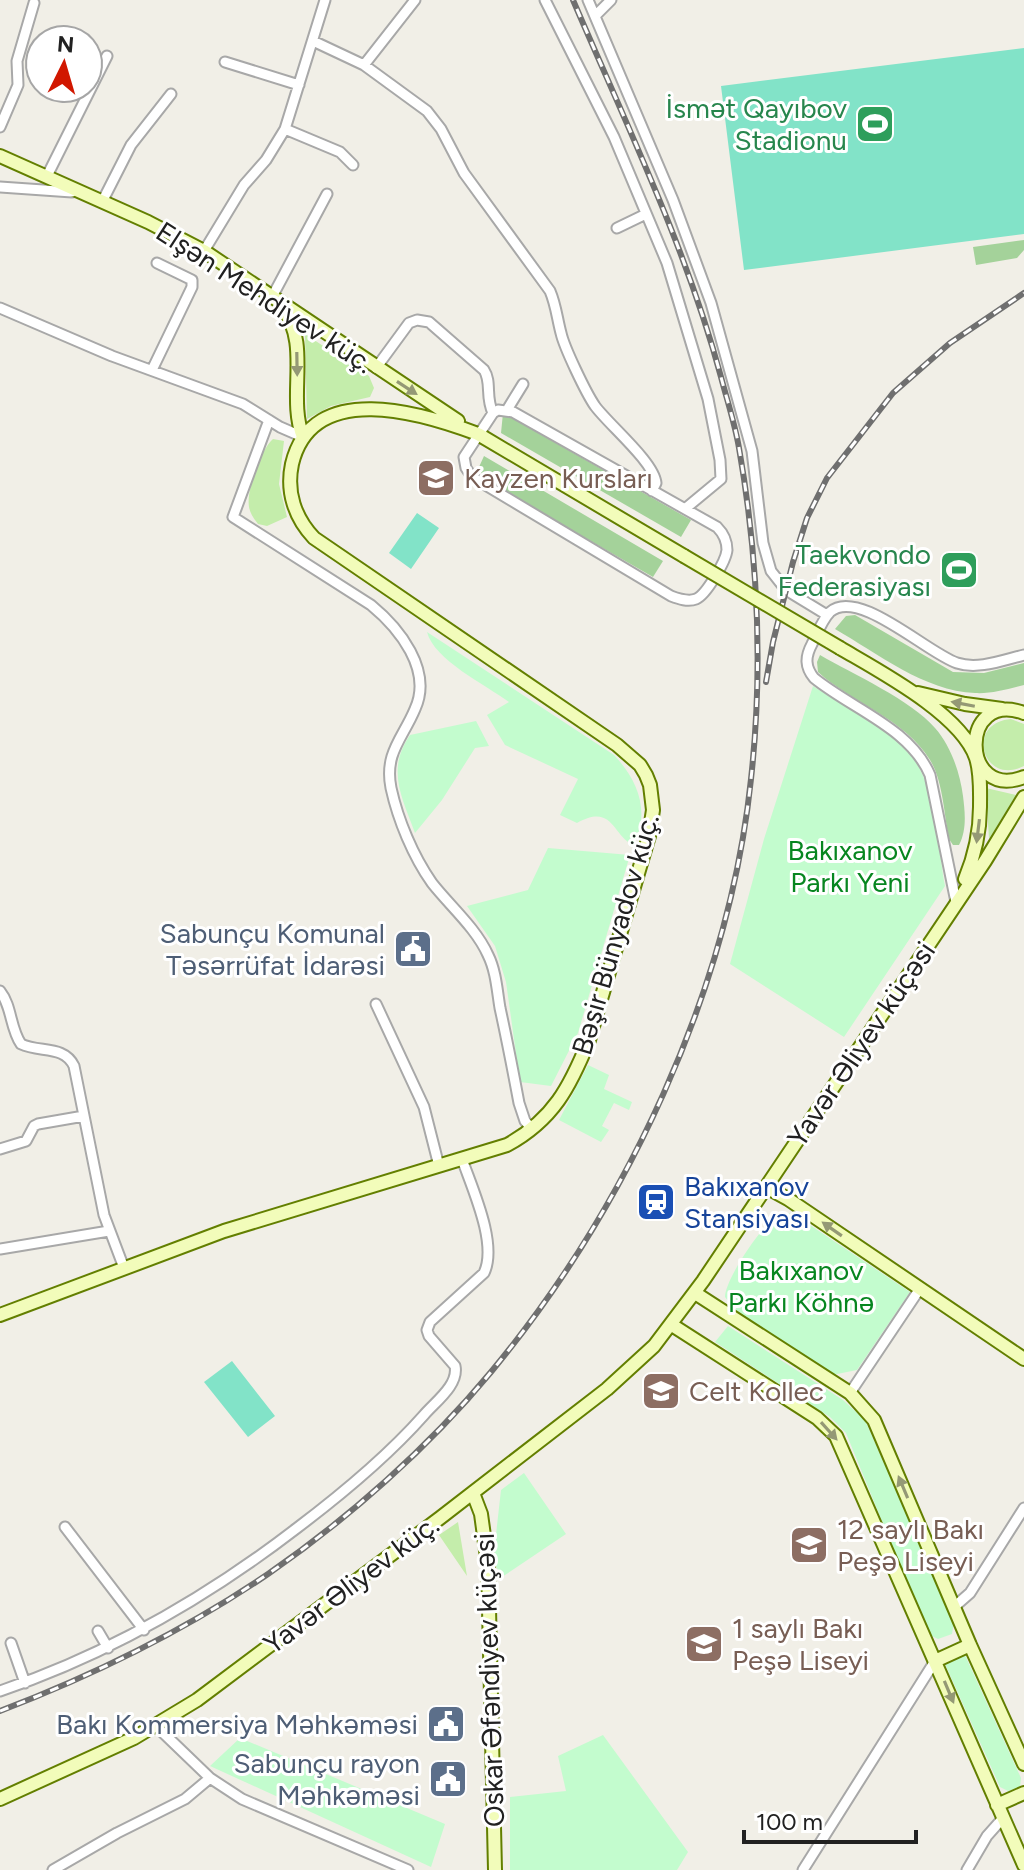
<svg xmlns="http://www.w3.org/2000/svg" width="1024" height="1870" font-family="Figtree,sans-serif">
  <style>
    .grass { fill: #c4edab }
    .forest { fill: #a4d29a }
    .park { fill: #c3fcce }
    .pitch { fill: #82e3c8 }
    .lines { fill: none; stroke-linecap: round; stroke-linejoin: round }
    .street-casing { stroke: #a8a8a8; stroke-width: 13 }
    .secondary-casing { stroke: #637f00; stroke-width: 16 }
    .street { stroke: #fff; stroke-width: 9 }
    .secondary { stroke: #f2fcba; stroke-width: 12 }
    .rail-casing { stroke: #6f6f6f; stroke-width: 6 }
    .rail { stroke: #fff; stroke-width: 3; stroke-dasharray: 9; stroke-linecap: butt }
    .secondary-bridge-casing { stroke: #637f00; stroke-width: 16; stroke-linecap: butt }
    .secondary-bridge { stroke: #f2fcba; stroke-width: 12 }
    .oneway { fill: #949975 }
    .labels { text-anchor: middle; dominant-baseline: central; stroke-width: 6; stroke-linejoin: round; paint-order: stroke }
    .leisure-label { font-size: 28px; fill: #27864d; stroke: #fff; text-anchor: end }
    .street-label { font-size: 28px; fill: #212121; stroke: #fff }
    .education-label { font-size: 28px; fill: #785e54; stroke: #fff; text-anchor: start }
    .park-label { font-size: 28px; fill: #078620; stroke: #fff }
    .service-label { font-size: 28px; fill: #4e5e75; stroke: #fff; text-anchor: end }
    .transit-label { font-size: 28px; fill: #164399; stroke: #fff; text-anchor: start }
  </style>
  <rect width="100%" height="100%" fill="#f1efe7"/>
  <path class="grass" d="M305 334 369 376 374 388 370 397 331 406 307 419Z
    M273 439 284 441 279 484 287 517 267 526 258 524C254 519 250 513 249 507 246 490 261 449 273 439Z
    M1011 719 1024 724V766C983 787 964 723 1011 719Z
    M986 788 1016 795 989 839Z
    M458 1522 467 1576 439 1535Z"/>
  <path class="forest" d="M1024 240V250L1017 258 976 265 973 247Z
    M503 413 691 520 681 537 501 433Z
    M484 456 663 561 653 577 483 479 479 467Z
    M855 615 953 672 984 673 1024 663V685C1008 689 991 694 975 693 924 691 877 653 835 629L846 616Z
    M820 655C853 674 911 700 935 728 951 746 960 773 963 796 965 812 967 830 959 845H953L949 839C944 814 943 781 930 760 905 719 852 703 818 672L817 662Z"/>
  <path class="park" d="M427 632 614 755C638 780 651 813 633 845 612 835 613 803 577 823L560 815 578 779 505 745 487 715 509 702C486 685 434 660 427 632Z
    M813 686C843 706 887 727 910 754 936 784 938 848 945 886L844 1037 730 964 764 839Z
    M476 721 489 746 475 748 442 800 415 833C402 797 386 770 410 735Z
    M548 848 630 855 578 1033 551 1086 520 1082 506 982 495 946 467 906 528 890Z
    M588 1065 609 1075 604 1089 632 1102 629 1110 614 1103 602 1126 609 1130 601 1142 559 1120Z
    M792 1213 910 1292 857 1370 832 1375 736 1311 725 1297C725 1280 759 1230 773 1219 780 1215 784 1214 792 1213Z
    M728 1326 843 1400 865 1420 954 1622 952 1634 938 1639 928 1634 846 1433 830 1417 715 1342Z
    M524 1473 566 1534 502 1577 493 1561 501 1490Z
    M965 1655 1021 1778 1020 1787 1008 1791 1000 1787 945 1664Z
    M603 1735 688 1852 677 1870H510V1797L566 1791 558 1756Z
    M240 1738 445 1824 431 1867 210 1766Z"/>
  <path class="pitch" d="M1024 48V234L744 270 721 86Z
    M417 513 439 528 411 569 389 553Z
    M232 1361 275 1416 248 1437 204 1382Z"/>
  <g class="lines">
    <g class="street-casing">
      <path id="street" d="M545 0 614 137 667 263 708 399 720 460 721 479 686 508
        M588 0 673 200 711 303 752 451 763 543 771 571 786 590 827 615
        M595 16 611 0
        M313 41 364 65 427 111 441 129 464 173 550 291C556 305 557 318 561 333 564 347 586 393 595 406 609 425 654 462 656 483L652 491
        M225 62 299 85
        M364 65 415 0
        M0 127 18 85 17 61 34 3
        M285 129 340 152 353 165
        M47 176 107 56
        M0 187 72 192
        M102 202 131 145 171 94
        M617 228 646 214
        M204 251 244 185 266 160 285 129 325 0
        M272 297 327 194
        M0 308 112 356 243 404 280 427 303 437
        M376 368 409 323 417 320 429 322 484 370C492 382 485 397 493 413
        M152 370 192 287V280L157 263
        M498 410 513 412 717 527C723 533 727 541 727 550 726 561 706 595 696 599 688 602 679 599 671 596L472 477 466 468 464 457 493 413Z
        M507 410 523 384
        M269 420 233 517 371 605C399 628 433 670 415 709 403 738 384 753 391 788 398 820 413 856 432 883 450 906 476 928 488 955 496 971 497 990 500 1008 507 1040 513 1071 519 1103L525 1121 532 1129
        M956 902 930 775C910 728 852 709 814 678 805 667 805 657 812 644 817 634 822 620 830 612 858 587 927 653 957 663 978 670 1003 660 1024 655
        M0 991C12 1006 10 1028 21 1044 40 1053 64 1045 74 1066L104 1215 124 1268
        M376 1004 424 1107 439 1166
        M0 1149 26 1141 34 1126 38 1124 84 1116
        M0 1249 109 1231
        M850 1393 919 1290
        M65 1527 144 1630
        M954 1607 970 1593 1024 1508
        M98 1631 108 1648
        M11 1643 25 1683
        M0 1691C109 1654 206 1598 297 1528 342 1494 386 1458 424 1415 435 1402 459 1385 455 1366L429 1336 427 1330 430 1322 484 1273C498 1244 472 1188 462 1159
        M156 1726 210 1778 242 1799 408 1870
        M53 1870 117 1833 185 1799 210 1778
        M803 1870 935 1661
        M967 1870 987 1836 1003 1818"/>
    </g>
    <g class="secondary-casing">
      <path id="secondary" d="M0 156 148 222 204 251 458 421
        M283 309C311 344 287 397 303 437
        M840 648C879 671 961 714 976 758 981 773 980 792 980 807 980 833 975 855 965 879
        M918 693 965 704 1002 709
        M1024 713C958 689 961 802 1024 777
        M766 1187 788 1199 1024 1359
        M695 1293 850 1393 874 1420 970 1645 1024 1764
        M0 1315 224 1231 507 1145C553 1120 570 1087 589 1040L649 836 653 810 650 785 646 775 640 765 617 745 314 538C295 518 286 492 292 464 312 379 422 413 478 434L684 556
        M672 1325 817 1418 836 1436 1024 1865
        M473 1493 481 1514 488 1565 495 1870
        M935 1661 970 1645
        M0 1799 134 1738 197 1700 440 1518 607 1389 654 1346 703 1281 985 861 1024 797
        M997 1805 1024 1793"/>
    </g>
    <use href="#street" class="street"/>
    <use href="#secondary" class="secondary"/>
    <g class="rail-casing">
      <path id="rail" d="M766 682 773 642 793 562 807 518 827 478 893 393 950 343 1024 293
        M0 1711C94 1675 184 1631 268 1574 349 1518 428 1448 491 1372 626 1209 729 991 751 779 763 670 758 557 739 448 735 424 727 400 721 377 686 247 626 124 573 0"/>
    </g>
    <use href="#rail" class="rail"/>
    <g class="secondary-bridge-casing">
      <path id="secondary-bridge" d="M684 556 840 648"/>
    </g>
    <use href="#secondary-bridge" class="secondary-bridge"/>
  </g>
  <defs><path id="oneway-solid" d="M-6-.8H1V-3.2L6.5 0L1 3.2V.8H-6Z" transform="scale(2)"/></defs>
  <g class="oneway">
    <use href="#oneway-solid" transform="translate(297 364) rotate(89)"/>
    <use href="#oneway-solid" transform="translate(407 388) rotate(33)"/>
    <use href="#oneway-solid" transform="translate(963 704) rotate(-169)"/>
    <use href="#oneway-solid" transform="translate(978 831) rotate(97)"/>
    <use href="#oneway-solid" transform="translate(832 1229) rotate(-145)"/>
    <use href="#oneway-solid" transform="translate(829 1431) rotate(48)"/>
    <use href="#oneway-solid" transform="translate(903 1487) rotate(-113)"/>
    <use href="#oneway-solid" transform="translate(949 1692) rotate(67)"/>
  </g>
  <defs>
    <g id="stadium-square" transform="scale(2)"><rect x="-9" y="-9" width="18" height="18" rx="4" fill="#2e9e5b" stroke="#fff"/><path d="M0-5a6.5 5 0 1 0 0 10a6.5 5 0 1 0 0-10ZM-3.5-1.8h7v3.6h-7Z" fill="#fff"/></g>
    <g id="university-square" transform="scale(2)"><rect x="-9" y="-9" width="18" height="18" rx="4" fill="#8d6e63" stroke="#fff"/><path d="M0-5L7-2L0 1L-7-2ZM-4 1L0 2.5L4 1V4Q0 6-4 4Z" fill="#fff"/></g>
    <g id="civic-square" transform="scale(2)"><rect x="-9" y="-9" width="18" height="18" rx="4" fill="#5c6f8a" stroke="#fff"/><path d="M-.6-6.5H3V-4.5H.6V-3L4-1V1h2V6H-6V1h2V-1L-.6-3ZM-1.2 2.5V6h2.4V2.5Z" fill="#fff"/></g>
    <g id="station-square" transform="scale(2)"><rect x="-9" y="-9" width="18" height="18" rx="4" fill="#1a4fb4" stroke="#fff"/><path d="M-3-6H3Q5-6 5-4V2Q5 4 3 4L4.5 6H3L1.5 4h-3L-3 6H-4.5L-3 4Q-5 4-5 2V-4Q-5-6-3-6ZM-3.5-4v3h7v-3ZM-3.5 1v1.5H-2V1ZM2 1v1.5H3.5V1Z" fill="#fff"/></g>
  </defs>
  <g fill-rule="evenodd">
    <use href="#stadium-square" x="875" y="124"/>
    <use href="#university-square" x="436" y="478"/>
    <use href="#stadium-square" x="959" y="570"/>
    <use href="#civic-square" x="413" y="949"/>
    <use href="#station-square" x="656" y="1202"/>
    <use href="#university-square" x="661" y="1391"/>
    <use href="#university-square" x="809" y="1545"/>
    <use href="#university-square" x="704" y="1644"/>
    <use href="#civic-square" x="446" y="1724"/>
    <use href="#civic-square" x="448" y="1779"/>
  </g>
  <g class="labels">
    <g class="leisure-label">
      <text x="847" y="108">İsmət Qayıbov<tspan x="847" dy="32">Stadionu</tspan></text>
      <text x="931" y="554">Taekvondo<tspan x="931" dy="32">Federasiyası</tspan></text>
    </g>
    <g class="street-label">
      <text transform="translate(265 297) rotate(33)">Elşən Mehdiyev küç.</text>
      <text transform="translate(615 934) rotate(-74)">Bəşir Bünyadov küç.</text>
      <text transform="translate(861 1044) rotate(-56)">Yavər Əliyev küçəsi</text>
      <text transform="translate(351 1584) rotate(-37)">Yavər Əliyev küç.</text>
      <text transform="translate(489 1680) rotate(-92)">Oskar Əfəndiyev küçəsi</text>
    </g>
    <g class="education-label">
      <text x="464" y="478">Kayzen Kursları</text>
      <text x="689" y="1391">Celt Kollec</text>
      <text x="837" y="1529">12 saylı Bakı<tspan x="837" dy="32">Peşə Liseyi</tspan></text>
      <text x="732" y="1628">1 saylı Bakı<tspan x="732" dy="32">Peşə Liseyi</tspan></text>
    </g>
    <g class="park-label">
      <text x="850" y="850">Bakıxanov<tspan x="850" dy="32">Parkı Yeni</tspan></text>
      <text x="801" y="1270">Bakıxanov<tspan x="801" dy="32">Parkı Köhnə</tspan></text>
    </g>
    <g class="service-label">
      <text x="385" y="933">Sabunçu Komunal<tspan x="385" dy="32">Təsərrüfat İdarəsi</tspan></text>
      <text x="418" y="1724">Bakı Kommersiya Məhkəməsi</text>
      <text x="420" y="1763">Sabunçu rayon<tspan x="420" dy="32">Məhkəməsi</tspan></text>
    </g>
    <g class="transit-label">
      <text x="684" y="1186">Bakıxanov<tspan x="684" dy="32">Stansiyası</tspan></text>
    </g>
  </g>
  <g transform="translate(64 64) rotate(5)"><circle r="38" fill="#ffffff" stroke="#a6a6a6" stroke-width="2"/>
  <path d="M0-6L14 30L0 20L-14 30Z" fill="#d11700"/>
  <text y="-12" font-size="22" font-weight="bold" text-anchor="middle" fill="#212121">N</text>
  </g>
  <path d="M744 1830v12h172v-12" fill="none" stroke="#212121" stroke-width="4"/>
  <text x="756" y="1830" font-size="24" fill="#212121" stroke="#ffffff" stroke-width="6" paint-order="stroke">100 m</text>
</svg>
